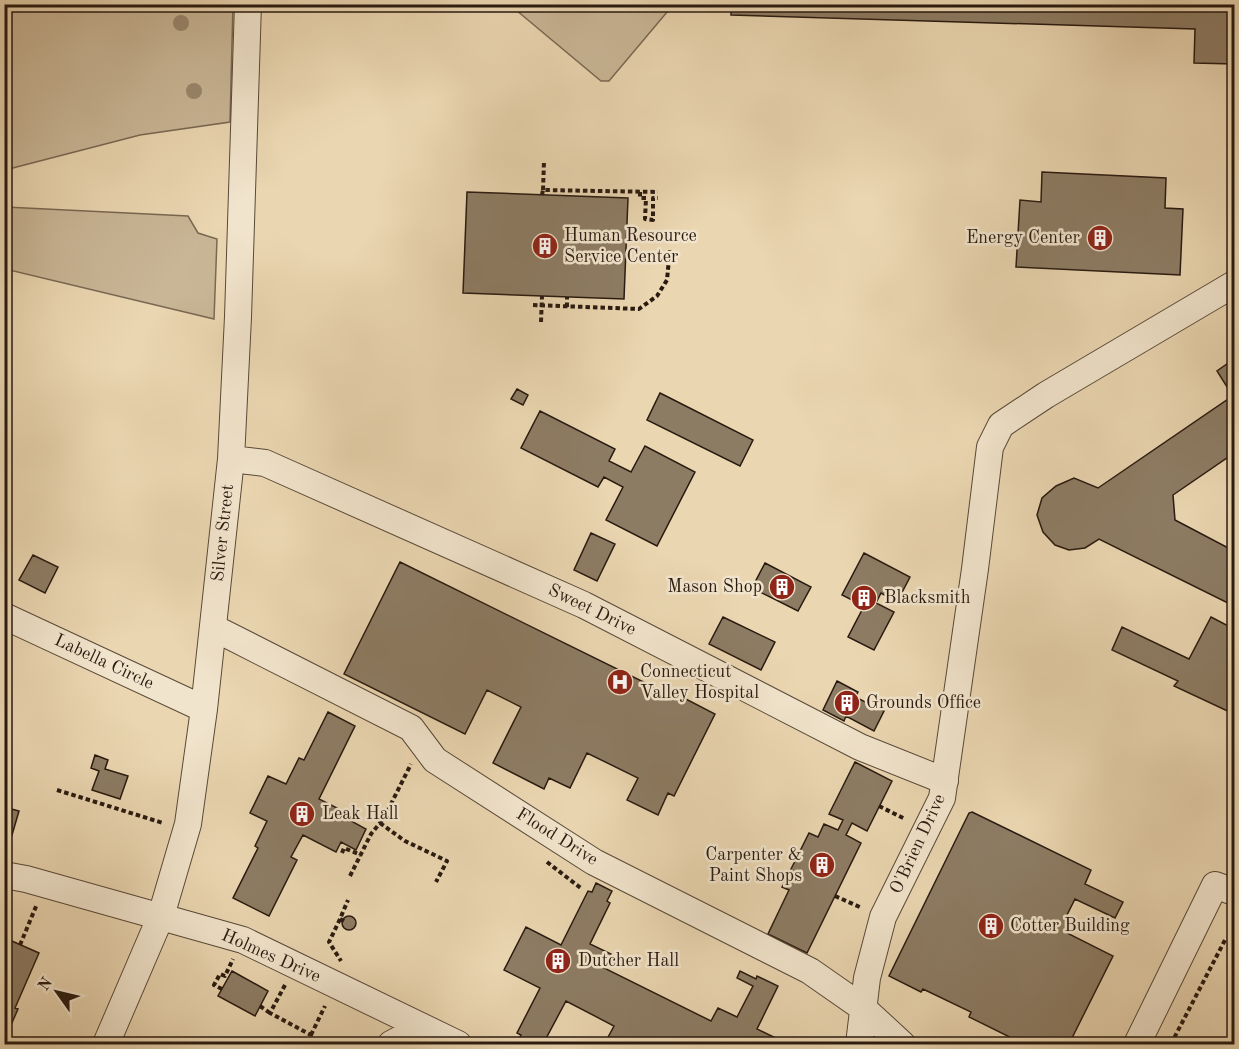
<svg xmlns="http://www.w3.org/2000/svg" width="1239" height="1049" font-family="'Old Standard TT',serif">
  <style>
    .green { fill: #c9b696; stroke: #796853; stroke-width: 1.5 }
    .building { fill: #8d7c64; stroke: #291a10; stroke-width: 1.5 }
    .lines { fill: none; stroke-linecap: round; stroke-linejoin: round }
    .minor-casing { stroke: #594938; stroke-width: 28 }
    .path { stroke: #291a10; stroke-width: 4; stroke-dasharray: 4.5 3; stroke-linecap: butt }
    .minor { stroke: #f1e4cc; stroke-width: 26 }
    .tree { fill: #9a886e }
    .labels { text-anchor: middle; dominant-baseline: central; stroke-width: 5; stroke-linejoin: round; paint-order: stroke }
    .poi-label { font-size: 18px; fill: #291a10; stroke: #f1e4cc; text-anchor: start }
    .street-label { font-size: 18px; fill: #291a10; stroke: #f1e4cc }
  </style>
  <rect width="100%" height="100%" fill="#ead6b1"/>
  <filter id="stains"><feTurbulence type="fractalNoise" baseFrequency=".00333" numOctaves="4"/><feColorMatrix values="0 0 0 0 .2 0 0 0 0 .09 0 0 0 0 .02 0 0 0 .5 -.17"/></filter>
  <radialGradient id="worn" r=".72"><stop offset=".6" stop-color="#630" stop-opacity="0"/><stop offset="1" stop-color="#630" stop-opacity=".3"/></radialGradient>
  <path class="green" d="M5 4 233 5 230 122 140 135 5 170Z
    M510 5H673L609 81H601Z
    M5 207 188 216 198 233 217 239 214 319 5 269Z"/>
  <path class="building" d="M731 4H1234V64L1194 63 1195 29 731 15Z
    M1042 172 1166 178 1165 208 1183 209 1180 275 1016 267 1020 200 1041 202Z
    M467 192 628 198 624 299 463 293Z
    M1234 359V453L1173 495 1175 520 1234 551V606L1099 539 1085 548 1069 550 1055 545 1043 532 1037 515 1042 498 1056 486 1074 478 1098 488 1228 399 1229 390 1217 371Z
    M517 389 528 395 523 405 511 399Z
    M660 393 753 440 740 466 647 420Z
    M540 411 615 449 609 461 631 472 645 446 695 472 657 546 606 520 623 487 604 477 598 487 521 448Z
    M591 533 615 544 597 581 574 570Z
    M864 553 910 577 897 602 881 593 876 603 894 612 874 650 848 637 864 606 842 595Z
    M33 555 58 567 45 593 19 580Z
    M400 562 680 700 682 697 715 714 674 796 668 793 658 815 627 800 638 778 587 753 570 788 549 778 544 789 493 763 521 707 487 690 465 734 344 674Z
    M765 563 811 587 798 611 752 588Z
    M723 617 775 642 761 670 709 644Z
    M1211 617 1230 627 1234 619V714L1174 686 1178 681 1112 650 1122 627 1189 659Z
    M837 681 858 692 855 697 884 711 874 731 846 716 844 721 823 710Z
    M328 712 355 726 319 799 353 816 351 821 366 829 356 850 341 842 336 852 303 835 291 857 297 860 269 916 233 898 258 848 255 846 267 821 250 813 268 776 286 784 299 758 304 760Z
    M95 755 108 760 105 769 128 776 120 799 92 790 99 771 91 768Z
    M855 762 892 781 867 831 852 823 846 835 861 843 807 953 768 934 789 890 782 887 809 833 818 837 824 824 838 830 843 820 829 814Z
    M4 807 19 811 12 835 4 832Z
    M972 812 1091 870 1085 884 1123 902 1115 918 1075 899 1066 917 1071 920 1065 932 1113 956 1069 1044H1024L969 1017 971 1012 923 989 921 992 889 976 969 813Z
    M596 883 612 891 607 901 610 903 590 944 611 954 604 968 711 1021 718 1008 737 1017 753 986 737 978 740 971 756 979 757 976 778 986 757 1029 788 1044H613L606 1041 614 1026 566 1001 543 1044H516L521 1035 517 1033 540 988 504 970 526 927 561 945 588 891 592 892Z
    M342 923a7 7 0 1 1 14 0a7 7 0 1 1-14 0Z
    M5 938 39 953 15 1008 18 1009 4 1041Z
    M232 971 268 991 255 1016 218 996Z"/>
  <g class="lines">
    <g class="minor-casing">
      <path id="minor" d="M231 459 265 463 584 605 860 747 945 781
        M4 616 204 709
        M214 628 411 728 435 760 594 862 810 971 863 1008 902 1044
        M4 875 26 879 243 940 458 1044
        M106 1044 161 916 188 824 204 709 231 459 238 317 248 4
        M391 1044 422 1027
        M859 1044 867 978 883 917 942 798 975 569 990 447 1001 425 1046 395 1234 284
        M1137 1044 1215 885 1234 892"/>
    </g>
    <path class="path" d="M543 190 544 161
      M640 192V198H646L645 219 653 220V198H658
      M542 195 543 190 658 192
      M533 305 639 309 657 296 667 280 670 248
      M567 307V297
      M541 322 542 296
      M57 790 163 823
      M879 806 905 819
      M380 823 405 841 447 861 436 882
      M342 853 344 848 361 855
      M547 862 582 889
      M350 876 371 834 384 818 411 764
      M835 896 862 908
      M340 919 329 942 341 961
      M344 921 340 919 348 900
      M20 945 37 904
      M285 985 270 1013 311 1035 306 1044
      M222 989 214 985 220 974 225 976 233 959
      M260 1006 270 1013
      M311 1035 325 1006
      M1171 1044 1225 940 1234 935"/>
    <use href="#minor" class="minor"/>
  </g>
  <g class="tree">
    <circle cx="181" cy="23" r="8"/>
    <circle cx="194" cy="91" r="8"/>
  </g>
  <defs>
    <g id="building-disc" transform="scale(1.35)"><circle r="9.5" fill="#8f2418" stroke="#f1e4cc"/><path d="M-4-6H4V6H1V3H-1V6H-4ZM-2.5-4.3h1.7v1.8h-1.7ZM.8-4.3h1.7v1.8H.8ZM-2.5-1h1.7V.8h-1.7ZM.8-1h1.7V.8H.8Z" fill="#fff"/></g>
    <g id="hospital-disc" transform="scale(1.35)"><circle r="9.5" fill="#8f2418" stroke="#f1e4cc"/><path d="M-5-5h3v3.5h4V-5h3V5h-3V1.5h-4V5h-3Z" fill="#fff"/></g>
  </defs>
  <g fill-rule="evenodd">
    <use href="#building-disc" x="1100" y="238"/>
    <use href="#building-disc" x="545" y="246"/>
    <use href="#building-disc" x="782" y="587"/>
    <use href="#building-disc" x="864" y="598"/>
    <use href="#hospital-disc" x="620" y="682"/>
    <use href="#building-disc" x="847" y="703"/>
    <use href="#building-disc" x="302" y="814"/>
    <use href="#building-disc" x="822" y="865"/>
    <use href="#building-disc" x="991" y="926"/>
    <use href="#building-disc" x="558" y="961"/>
  </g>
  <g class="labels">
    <g class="poi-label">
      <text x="564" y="236">Human Resource<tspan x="564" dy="21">Service Center</tspan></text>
      <text x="1080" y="238" text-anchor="end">Energy Center</text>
      <text x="762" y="587" text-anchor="end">Mason Shop</text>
      <text x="884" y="598">Blacksmith</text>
      <text x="640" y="672">Connecticut<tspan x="640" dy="21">Valley Hospital</tspan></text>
      <text x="866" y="703">Grounds Office</text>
      <text x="322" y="814">Leak Hall</text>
      <text x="802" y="855" text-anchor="end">Carpenter &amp;<tspan x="802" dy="21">Paint Shops</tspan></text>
      <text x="1010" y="926">Cotter Building</text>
      <text x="578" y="961">Dutcher Hall</text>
    </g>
    <g class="street-label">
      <text transform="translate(223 533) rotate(-84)">Silver Street</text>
      <text transform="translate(592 610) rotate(26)">Sweet Drive</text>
      <text transform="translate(104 662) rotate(25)">Labella Circle</text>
      <text transform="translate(557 837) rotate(32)">Flood Drive</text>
      <text transform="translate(918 844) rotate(-65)">O'Brien Drive</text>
      <text transform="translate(271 956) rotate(24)">Holmes Drive</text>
    </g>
  </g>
  <rect width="1239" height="1049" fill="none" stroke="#ead6b1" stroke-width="24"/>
  <rect x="6" y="6" width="1227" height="1037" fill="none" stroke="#291a10" stroke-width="3"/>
  <rect x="12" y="12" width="1215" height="1025" fill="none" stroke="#291a10" stroke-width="1.5"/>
  <g transform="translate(57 992) rotate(304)" stroke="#f1e4cc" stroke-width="4.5" paint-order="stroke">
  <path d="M0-4.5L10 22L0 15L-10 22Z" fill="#291a10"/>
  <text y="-9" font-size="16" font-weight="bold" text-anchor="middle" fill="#291a10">N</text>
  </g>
  <rect width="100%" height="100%" filter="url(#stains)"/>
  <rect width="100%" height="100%" fill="url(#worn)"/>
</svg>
